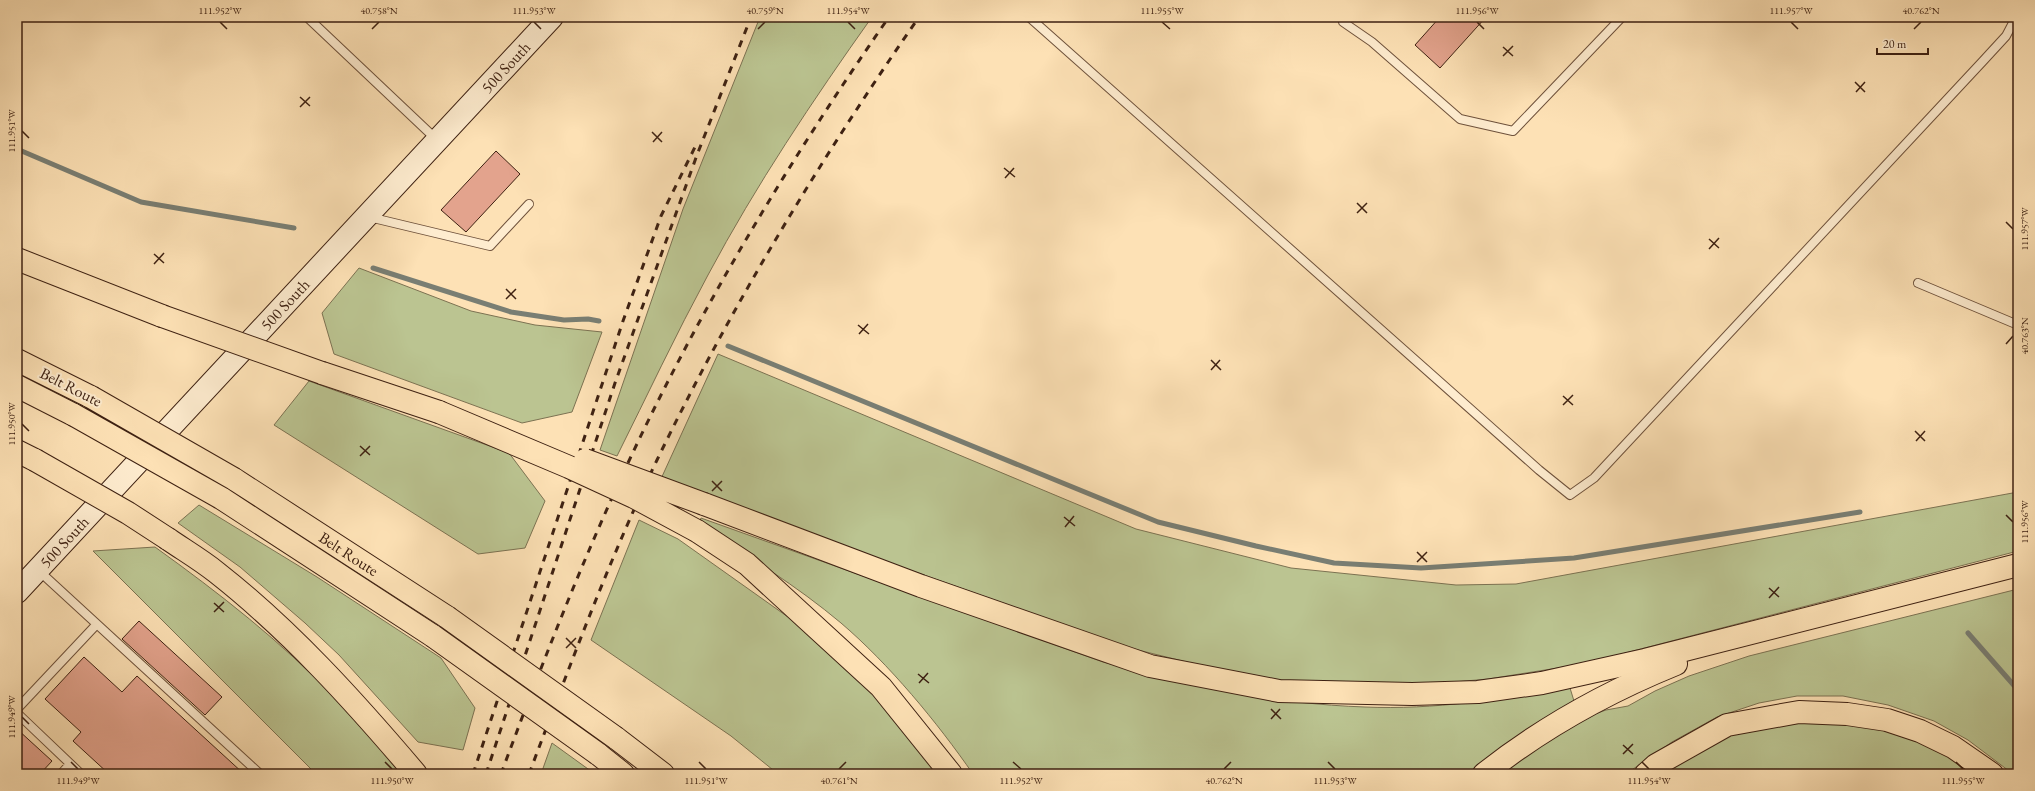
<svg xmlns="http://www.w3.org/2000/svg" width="2035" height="791" font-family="'EB Garamond',serif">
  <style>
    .green { fill: #bbc491; stroke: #7c7252 }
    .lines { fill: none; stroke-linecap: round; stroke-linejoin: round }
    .stream { stroke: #797e73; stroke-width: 5 }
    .building { fill: #e3a38d; stroke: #3e2112 }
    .lane-casing { stroke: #6e513b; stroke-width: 10 }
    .secondary-casing { stroke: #3e2112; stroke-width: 24 }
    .highway-casing { stroke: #3e2112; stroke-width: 24 }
    .lane { stroke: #feeccf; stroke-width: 8 }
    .secondary { stroke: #feeccf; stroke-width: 22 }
    .highway { stroke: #fde1b5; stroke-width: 22 }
    .rail { stroke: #3e2112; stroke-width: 3; stroke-dasharray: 7 7; stroke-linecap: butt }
    .highway-bridge-casing { stroke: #3e2112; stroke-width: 24; stroke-linecap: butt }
    .highway-bridge { stroke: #fde1b5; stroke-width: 22 }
    .ticks { fill: none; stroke: #3e2112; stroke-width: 1.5 }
    .labels { text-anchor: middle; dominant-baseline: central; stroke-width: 4; stroke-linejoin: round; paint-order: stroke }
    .street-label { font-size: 16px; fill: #3e2112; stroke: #feeccf }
    .neatline { fill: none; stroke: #3e2112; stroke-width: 1.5 }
    .ticks-label { font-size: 10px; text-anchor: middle; fill: #3e2112 }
  </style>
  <rect width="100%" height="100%" fill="#fde1b5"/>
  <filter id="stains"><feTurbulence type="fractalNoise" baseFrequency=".005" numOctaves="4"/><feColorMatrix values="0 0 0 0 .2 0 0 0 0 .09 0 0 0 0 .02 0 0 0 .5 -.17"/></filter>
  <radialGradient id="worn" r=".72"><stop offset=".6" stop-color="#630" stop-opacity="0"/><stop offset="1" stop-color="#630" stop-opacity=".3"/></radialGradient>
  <path class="green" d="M760 17H872C813 100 756 185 708 275 676 334 647 396 617 456L600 450 683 209Z
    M359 268 471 311 535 325 602 332 572 412 522 423 334 354 322 313Z
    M718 354 1136 529 1291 568 1456 585 1516 584 2018 492V551L1583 664 1488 679 1442 683 1389 684 1287 681 1227 672 1126 647 660 481Z
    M309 381 509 453 545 501 525 548 478 554 274 425Z
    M199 505 317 577 441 658 475 708 463 750 418 742 339 655 305 623 240 567 178 523Z
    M701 518 1103 662C1190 686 1275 704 1365 707 1434 710 1502 699 1570 688L1574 701 1522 734 1467 774H973C937 722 889 664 841 623 797 586 747 555 698 525Z
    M639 520 678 539 819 639 855 671 938 774H778L731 736 591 640Z
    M155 547C219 593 282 642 336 699 359 723 381 749 403 774H316L93 551Z
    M2018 589V774H2013L1968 740 1934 721 1888 705 1843 696H1797L1759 703 1717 717 1672 742 1626 774H1499L1552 738 1595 714 1606 710 1628 706 1655 691 1689 676 1749 656Z
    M1799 719 1904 732 1983 774H1658L1724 738 1752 727Z
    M552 743 595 774H541Z"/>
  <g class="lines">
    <path class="stream" d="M17 149 141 202 294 228
      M373 268 511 312 564 320 588 319 599 321
      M728 346 1158 522 1256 546 1334 563 1421 568 1574 558 1860 512
      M1968 633 2018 690"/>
  </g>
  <path class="building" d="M1440 17H1486L1440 68 1415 45Z
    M496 151 520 174 466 232 441 210Z
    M139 621 222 697 205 715 122 639Z
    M84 657 122 692 137 676 244 774H109L73 741 81 732 45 699Z
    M17 729 52 761 40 774H17Z"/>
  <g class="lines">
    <g class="lane-casing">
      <path id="lane" d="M307 17 437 140
        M1029 17 1539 470 1570 495 1594 478 1983 61 2006 36 2016 17
        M1342 17 1343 22 1372 42 1460 119 1513 131 1622 17
        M369 217 490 246 529 204
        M1918 283 2018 325
        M38 570 260 774
        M17 709 96 625
        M17 713 81 774
        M61 774 70 764"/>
    </g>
    <g class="secondary-casing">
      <g id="secondary">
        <path id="s1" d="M17 592 552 17"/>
      </g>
    </g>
    <g class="highway-casing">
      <g id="highway">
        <path d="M17 259 162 316"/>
        <path d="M17 360 91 397"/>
        <path d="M322 373 439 412"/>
        <path d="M17 386 74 415"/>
        <path d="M17 451 35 460"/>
        <path id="s2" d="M234 479 447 617"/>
        <path d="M221 498 433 636"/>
        <path d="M704 504 921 586 1150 666 1279 691 1412 694 1478 692 1542 683 1645 660 2018 565"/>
        <path d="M697 531 747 564 881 687 951 774"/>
        <path d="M168 539C184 550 201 560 216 572 290 630 355 702 416 774"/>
        <path d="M616 738 663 774"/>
        <path d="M598 754 623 774"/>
        <path d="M1484 774C1542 728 1607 692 1676 664"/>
        <path d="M1646 774 1656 765 1727 725 1799 712 1847 714 1887 720 1920 731 1953 747 1992 774"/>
      </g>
    </g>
    <use href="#lane" class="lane"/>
    <use href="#secondary" class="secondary"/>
    <use href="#highway" class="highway"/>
    <path class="rail" d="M473 774 623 321 661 216 696 145
      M486 774 615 383 697 155 751 17
      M501 774C548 647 598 520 659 399 726 266 804 139 889 17
      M529 774C569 668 608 562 657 460 732 305 821 158 919 17"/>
    <g class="highway-bridge-casing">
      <path id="highway-bridge" d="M162 316 322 373
        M91 397 234 479
        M439 412 569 467 634 497 697 531
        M74 415 221 498
        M35 460 128 513 168 539
        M585 460 704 504
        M447 617 616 738
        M433 636 598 754"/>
    </g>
    <use href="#highway-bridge" class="highway-bridge"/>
  </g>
  <path class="ticks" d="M220 22 227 29M534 22 541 29M848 22 855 29M1162 22 1170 29M1477 22 1484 29M1791 22 1798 29M372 29 379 22M758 29 765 22M1914 29 1921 22M1503 47 1513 56M1503 56 1513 46M1855 82 1865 92M1856 92 1865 82M300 97 310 106M300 107 310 97M22 131 29 138M652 132 662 142M653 142 662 132M1004 168 1015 177M1005 178 1014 168M1357 203 1367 213M1357 213 1367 203M2006 222 2013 229M1709 239 1719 248M1709 249 1719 238M154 254 164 263M154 264 164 253M506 289 516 299M506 299 516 289M858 325 869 334M859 334 868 324M2006 344 2013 336M1211 360 1221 370M1211 370 1220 360M1563 396 1573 405M1563 405 1573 395M22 424 29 431M1915 431 1925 441M1916 441 1925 431M360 446 370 455M360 456 370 446M712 481 722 491M712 491 722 481M2006 515 2013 522M1064 517 1075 526M1065 527 1074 516M1417 552 1427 562M1417 562 1427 552M1769 588 1779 597M1769 598 1779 587M214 603 224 612M214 612 224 602M566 638 576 648M566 648 576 638M918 674 929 683M919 683 928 673M1271 709 1281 719M22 717 29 724M1271 719 1280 709M1623 745 1633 754M1623 754 1633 744M71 762 78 769M385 762 392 769M699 762 706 769M1013 762 1021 769M1328 762 1335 769M1642 762 1649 769M1956 762 1963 769M839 769 846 762M1224 769 1231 762"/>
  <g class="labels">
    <g class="street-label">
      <text stroke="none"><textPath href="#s1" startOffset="717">500 South</textPath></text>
      <text stroke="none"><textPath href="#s1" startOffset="393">500 South</textPath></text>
      <text transform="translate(71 387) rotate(27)">Belt Route</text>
      <text stroke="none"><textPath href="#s1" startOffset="69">500 South</textPath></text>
      <text stroke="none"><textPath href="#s2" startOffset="137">Belt Route</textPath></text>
    </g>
  </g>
  <rect width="2035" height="791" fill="none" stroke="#fde1b5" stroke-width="44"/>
  <path d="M1877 48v6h51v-6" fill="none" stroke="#3e2112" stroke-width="2"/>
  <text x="1883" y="48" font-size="12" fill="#3e2112" stroke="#feeccf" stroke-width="3" paint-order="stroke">20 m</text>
  <rect x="22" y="22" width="1991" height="747" class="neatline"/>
  <g class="ticks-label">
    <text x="220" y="14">111.952°W</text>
    <text x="379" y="14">40.758°N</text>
    <text x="534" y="14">111.953°W</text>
    <text x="765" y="14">40.759°N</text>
    <text x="848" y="14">111.954°W</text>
    <text x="1162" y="14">111.955°W</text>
    <text x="1477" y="14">111.956°W</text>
    <text x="1791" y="14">111.957°W</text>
    <text x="1921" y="14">40.762°N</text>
    <text transform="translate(11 131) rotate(-90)" y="4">111.951°W</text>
    <text transform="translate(2024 229) rotate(-90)" y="4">111.957°W</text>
    <text transform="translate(2024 336) rotate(-90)" y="4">40.763°N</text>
    <text transform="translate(11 424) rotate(-90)" y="4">111.950°W</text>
    <text transform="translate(2024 522) rotate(-90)" y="4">111.956°W</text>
    <text transform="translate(11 717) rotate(-90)" y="4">111.949°W</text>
    <text x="78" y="784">111.949°W</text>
    <text x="392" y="784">111.950°W</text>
    <text x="706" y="784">111.951°W</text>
    <text x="839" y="784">40.761°N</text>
    <text x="1021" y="784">111.952°W</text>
    <text x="1224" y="784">40.762°N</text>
    <text x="1335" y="784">111.953°W</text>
    <text x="1649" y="784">111.954°W</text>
    <text x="1963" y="784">111.955°W</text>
  </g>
  <rect width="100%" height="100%" filter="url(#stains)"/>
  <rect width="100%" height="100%" fill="url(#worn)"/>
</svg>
